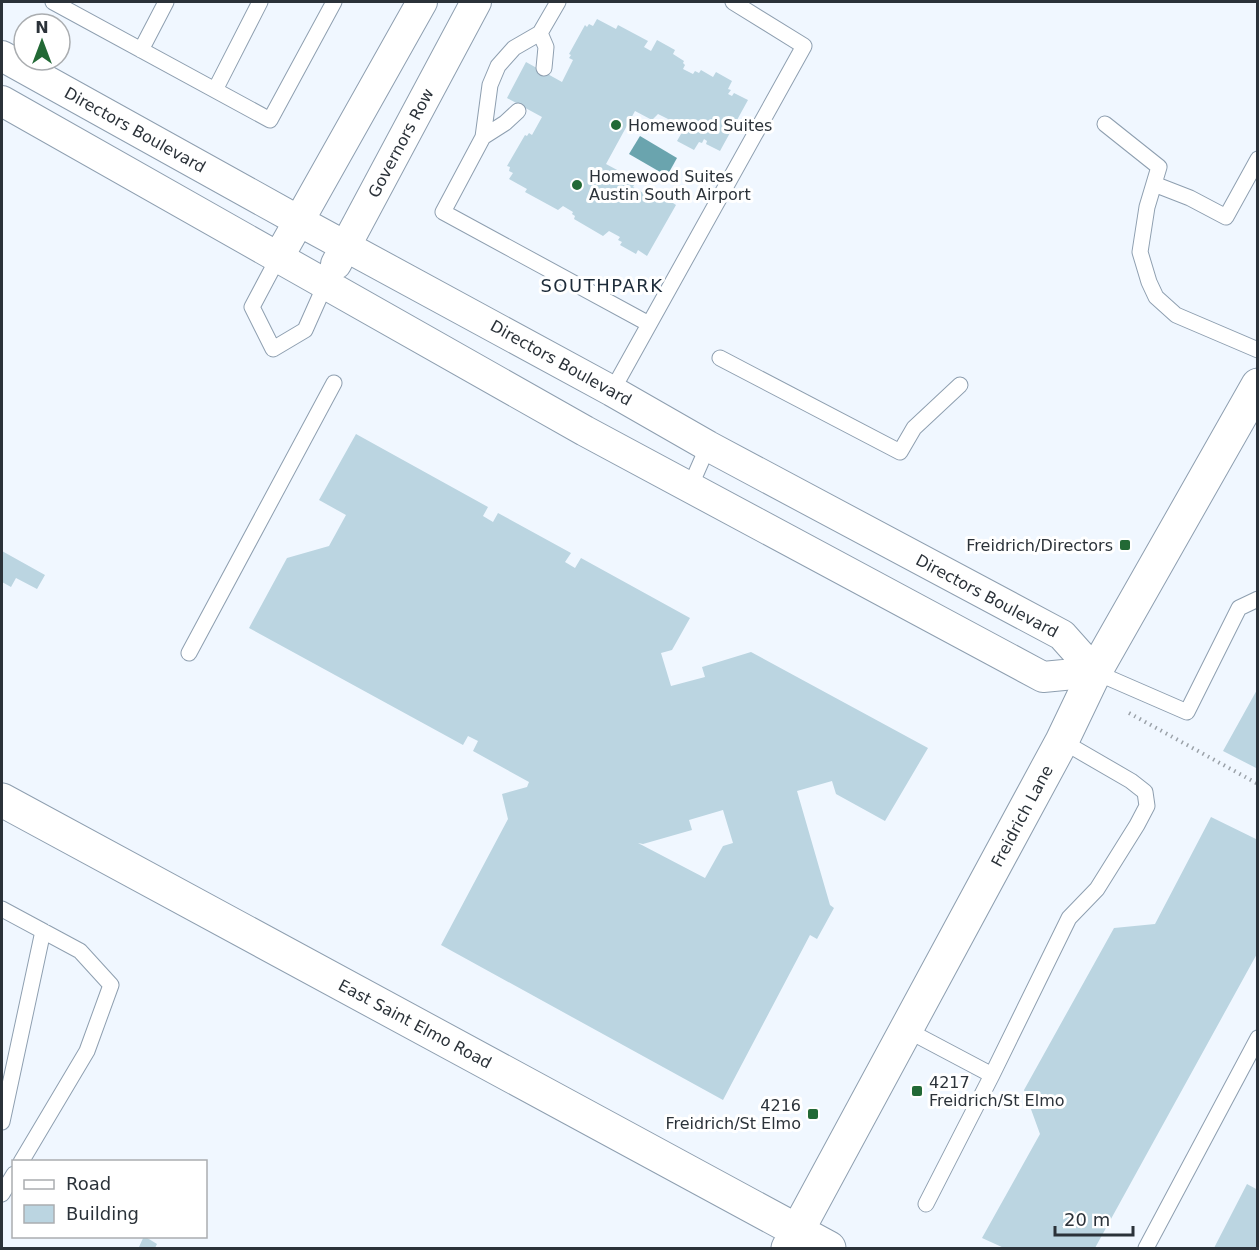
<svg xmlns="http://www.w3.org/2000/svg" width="1259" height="1250" font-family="'DejaVu Sans',sans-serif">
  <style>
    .water { fill: #6aa4ae }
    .building { fill: #bbd5e1; fill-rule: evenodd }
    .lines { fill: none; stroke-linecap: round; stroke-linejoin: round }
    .service-casing { stroke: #8e9fb0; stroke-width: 17 }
    .minor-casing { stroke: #8e9fb0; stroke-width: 32 }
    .tertiary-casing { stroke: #8e9fb0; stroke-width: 35 }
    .path { stroke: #9ba2a9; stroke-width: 4; stroke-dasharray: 1.5 4.5; stroke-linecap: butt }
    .service { stroke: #fff; stroke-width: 15 }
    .minor { stroke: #fff; stroke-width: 30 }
    .tertiary { stroke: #fff; stroke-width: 33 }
    .poi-dot { fill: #226935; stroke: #fff; stroke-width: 2 }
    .labels { text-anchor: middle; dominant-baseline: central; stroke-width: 6; stroke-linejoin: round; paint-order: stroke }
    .poi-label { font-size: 16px; fill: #2b3239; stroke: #fff; text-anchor: start }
    .street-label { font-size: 16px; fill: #2b3239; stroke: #fff }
    .neighbourhood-label { font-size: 18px; letter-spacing: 1.5px; fill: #1d2b39; stroke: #fff }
  </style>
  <rect width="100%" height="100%" fill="#f0f7ff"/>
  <path class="water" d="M640 136 677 158 667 176 629 154Z"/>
  <path class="building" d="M597 19 616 29 618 25 648 41 644 47 651 51 657 40 675 50 673 54 684 61 683 63 685 65 683 69 693 74 695 71 699 73 701 70 713 77 716 72 732 81 728 89 731 90 728 94 732 96 734 93 748 100 720 151 706 144 707 141 704 139 702 143 699 142 694 150 677 141 681 134 669 127 670 125 666 123 668 119 658 114 652 120 635 111 606 164 634 179 633 182 635 183 633 187 645 194 647 190 651 192 652 189 676 205 647 256 638 250 636 254 620 245 622 242 618 240 620 237 609 231 603 236 574 219 575 216 572 214 573 212 563 206 558 210 525 192 527 189 509 179 513 173 509 171 510 167 507 166 525 135 527 136 529 133 532 135 542 117 507 98 526 62 562 82 573 60 569 58 571 55 569 54 585 25 587 27 589 24 593 26Z
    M356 434 488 507 483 516 493 522 498 513 571 553 565 562 575 568 581 558 690 618 672 650 661 653 671 686 705 677 702 667 751 652 928 748 885 821 836 794 832 781 797 791 830 905 834 908 817 939 810 935 723 1100 441 945 508 819 502 794 527 787 529 782 473 751 478 741 468 736 463 745 249 628 287 558 329 546 346 515 319 500ZM723 810 733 843 723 846 705 878 638 843 643 844 692 830 689 820Z
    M2 551 45 575 37 589 16 578 11 587 2 582Z
    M1258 688V769L1223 751Z
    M1211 817 1258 840V952L1095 1248H1004L982 1238 1040 1134 1024 1090 1114 928 1155 924Z
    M1247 1184 1258 1190V1248H1214Z
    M144 1236 157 1244 155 1248 139 1247Z"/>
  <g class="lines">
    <g class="service-casing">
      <path id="service" d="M53 2 270 120 334 2
        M558 2 540 33 514 48 498 66 490 85 483 137 443 212 649 324
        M540 33 546 47 544 68
        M141 50 166 2
        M215 90 260 2
        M1105 124 1159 167 1147 207 1140 252 1149 282 1156 297 1176 315 1258 350
        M483 137 505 123 518 111
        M1154 184 1190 198 1226 217 1258 159
        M278 258 252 307 273 349 305 330 325 285
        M720 358 900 452 914 428 960 385
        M612 391 804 46 733 2
        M690 487 708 446
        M189 653 334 383
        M1095 672 1187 712 1239 608 1258 599
        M2 909 80 951 111 985 87 1051 21 1162
        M907 1030 992 1075
        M2 1122 43 931
        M2 1194 14 1174
        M926 1204 992 1075 1069 918 1097 889 1137 825 1147 806 1145 792 1131 781 1062 741
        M1146 1248 1258 1038"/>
    </g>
    <g class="minor-casing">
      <path id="minor" d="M2 56 299 221 612 391 708 446 1062 635 1095 672
        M2 101 585 431 1043 677 1095 672
        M278 258 422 2
        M336 264 476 2"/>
    </g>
    <g class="tertiary-casing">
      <path id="tertiary" d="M2 800 829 1248
        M788 1248 1062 741 1095 672 1258 385"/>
    </g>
    <path class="path" d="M1129 713 1258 784"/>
    <use href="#service" class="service"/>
    <use href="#minor" class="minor"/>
    <use href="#tertiary" class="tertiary"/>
  </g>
  <g class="poi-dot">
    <circle cx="616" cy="125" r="6"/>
    <circle cx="577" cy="185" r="6"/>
    <rect x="1119" y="539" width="12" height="12" rx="3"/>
    <rect x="911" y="1085" width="12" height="12" rx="3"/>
    <rect x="807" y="1108" width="12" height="12" rx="3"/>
  </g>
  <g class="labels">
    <g class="poi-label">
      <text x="628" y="125">Homewood Suites</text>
      <text x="589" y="176">Homewood Suites<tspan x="589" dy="18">Austin South Airport</tspan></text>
      <text x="1113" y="545" text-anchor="end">Freidrich/Directors</text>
      <text x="929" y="1082">4217<tspan x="929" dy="18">Freidrich/St Elmo</tspan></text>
      <text x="801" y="1105" text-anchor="end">4216<tspan x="801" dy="18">Freidrich/St Elmo</tspan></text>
    </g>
    <g class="street-label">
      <text transform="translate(135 130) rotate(29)">Directors Boulevard</text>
      <text transform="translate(401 143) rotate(-62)">Governors Row</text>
      <text transform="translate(561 363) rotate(29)">Directors Boulevard</text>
      <text transform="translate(987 596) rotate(28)">Directors Boulevard</text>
      <text transform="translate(1022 816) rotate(-62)">Freidrich Lane</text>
      <text transform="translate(415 1024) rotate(28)">East Saint Elmo Road</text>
    </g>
    <g class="neighbourhood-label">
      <text x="602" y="285">SOUTHPARK</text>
    </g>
  </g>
  <rect width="1259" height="1250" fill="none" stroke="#2b3239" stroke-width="6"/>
  <rect x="12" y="1160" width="195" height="78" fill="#ffffff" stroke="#aaadb0" stroke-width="1.5"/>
  <rect x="24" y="1180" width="30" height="9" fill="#ffffff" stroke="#aaadb0" stroke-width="1.5"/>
  <text x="66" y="1190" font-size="18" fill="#2b3239">Road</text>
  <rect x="24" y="1205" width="30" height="18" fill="#bbd5e1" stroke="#aaadb0" stroke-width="1.5"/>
  <text x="66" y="1220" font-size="18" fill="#2b3239">Building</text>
  <g transform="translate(42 42)"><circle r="28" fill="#ffffff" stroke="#aaadb0" stroke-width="1.5"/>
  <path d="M0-4.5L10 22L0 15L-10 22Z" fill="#226935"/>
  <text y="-9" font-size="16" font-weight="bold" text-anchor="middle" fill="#2b3239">N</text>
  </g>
  <path d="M1055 1226v9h78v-9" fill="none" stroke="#2b3239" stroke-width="3"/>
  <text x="1064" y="1226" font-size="18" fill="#2b3239" stroke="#ffffff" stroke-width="4.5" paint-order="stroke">20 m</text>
</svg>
